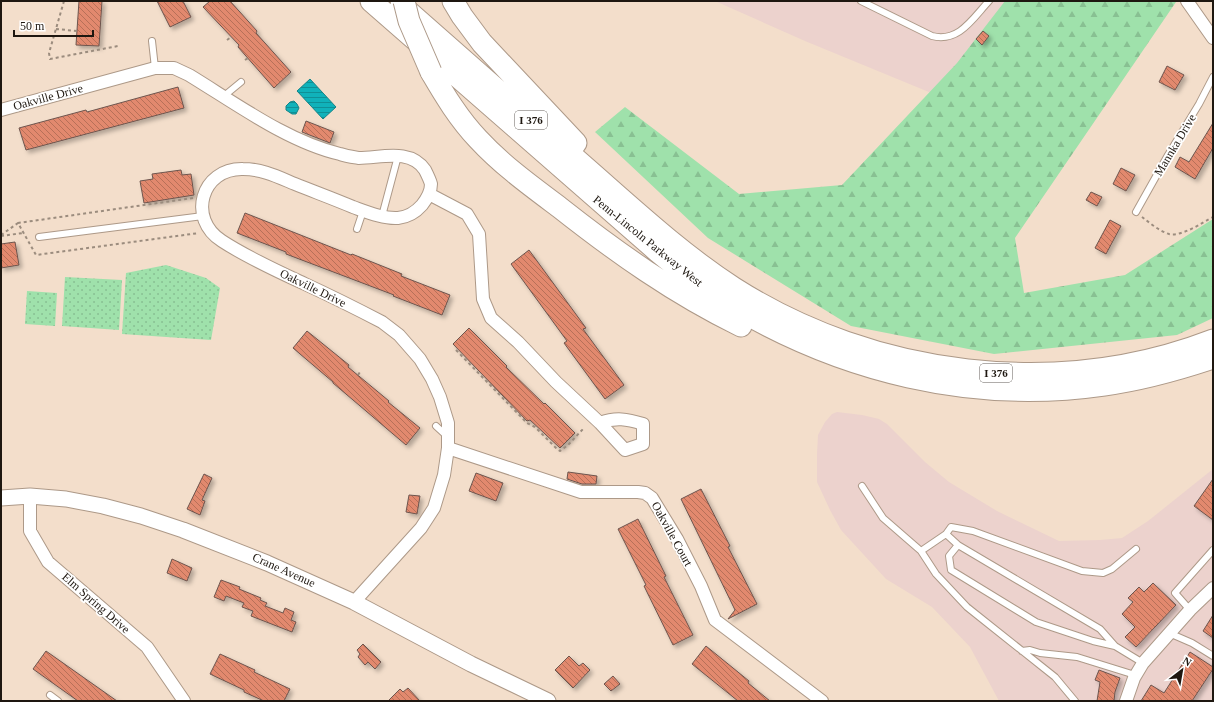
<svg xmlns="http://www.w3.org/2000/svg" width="1214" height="702" font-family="'Times New Roman',serif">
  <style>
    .commercial { fill: #ecd2cd }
    .forest { fill: url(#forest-firs) }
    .park { fill: url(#park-dots) }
    .water { fill: url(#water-rules); stroke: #148487 }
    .building { fill: url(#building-back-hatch); stroke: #6d554e; filter: url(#shadow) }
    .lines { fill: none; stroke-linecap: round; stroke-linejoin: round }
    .service-casing { stroke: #ad9988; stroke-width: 8 }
    .minor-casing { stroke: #ad9988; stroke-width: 14 }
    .tertiary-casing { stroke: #ad9988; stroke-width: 17 }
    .motorway-casing { stroke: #ad9988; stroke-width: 23 }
    .path { stroke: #9b8c7e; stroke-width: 2; stroke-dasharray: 3 3; stroke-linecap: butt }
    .service { stroke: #fff; stroke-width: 6 }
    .minor { stroke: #fff; stroke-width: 12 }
    .tertiary { stroke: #fff; stroke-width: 15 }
    .motorway { stroke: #fff; stroke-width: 21 }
    .motorway-bridge-casing { stroke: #ad9988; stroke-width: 23; stroke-linecap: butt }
    .motorway-bridge { stroke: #fff; stroke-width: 21 }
    .labels { text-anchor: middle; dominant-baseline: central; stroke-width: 3.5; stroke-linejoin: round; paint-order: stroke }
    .shield { fill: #fff; stroke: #625d58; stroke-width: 1 }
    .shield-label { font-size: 11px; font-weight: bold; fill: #1e1710 }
    .street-label { font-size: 12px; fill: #1e1710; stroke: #fff }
  </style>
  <defs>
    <pattern id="forest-firs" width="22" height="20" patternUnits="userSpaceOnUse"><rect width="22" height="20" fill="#9fe1ab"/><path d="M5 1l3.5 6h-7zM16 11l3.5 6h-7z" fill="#88c092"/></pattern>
    <pattern id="park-dots" width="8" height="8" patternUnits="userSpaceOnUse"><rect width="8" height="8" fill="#9fe1ab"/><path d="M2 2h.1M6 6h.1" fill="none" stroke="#88c092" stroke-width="1.8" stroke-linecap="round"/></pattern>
    <pattern id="water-rules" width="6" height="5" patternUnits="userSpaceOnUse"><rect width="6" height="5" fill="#10b2ba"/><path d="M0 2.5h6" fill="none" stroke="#0f9096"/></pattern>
    <pattern id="building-back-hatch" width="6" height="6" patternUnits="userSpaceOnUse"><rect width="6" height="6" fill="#e2896e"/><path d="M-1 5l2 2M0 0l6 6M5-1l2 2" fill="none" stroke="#b76f59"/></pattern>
    <filter id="shadow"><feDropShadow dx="3" dy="3" stdDeviation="2" flood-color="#0004"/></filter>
  </defs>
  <rect width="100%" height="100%" fill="#f3decb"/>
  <path class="commercial" d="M715 1H1018L958 104 805 41Z
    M837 412 862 415 879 419 887 424 925 462 949 482 997 511 1059 541 1100 540 1122 538 1148 521 1213 469V701H999L970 647 932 607 886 579 841 530 830 510 817 482V454L818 435 825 422 832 414Z"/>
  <path class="forest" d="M1005 1H1175L1176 2 1015 238 1024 293 1125 275 1213 219V318L1177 335 994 354 851 326 708 238 595 132 625 107 739 194 842 185 957 63Z"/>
  <path class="park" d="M166 265 206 278 220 288 211 340 122 334 126 273Z
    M65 277 122 280 119 330 62 326Z
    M27 291 57 293 55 326 25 324Z"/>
  <path class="water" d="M310 79 336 107 323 119 297 91Z
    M294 101 297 104 299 108 296 114H292L286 110V106L290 102Z"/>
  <path class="building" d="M79 1H102L99 46 76 45Z
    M157 1H183L191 17 170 27Z
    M210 1H230L257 31 256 33 291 72 274 88 238 47 239 45 203 7Z
    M983 31 989 36 982 45 976 39Z
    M1167 66 1184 75 1175 90 1159 82Z
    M178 87 184 108 26 150 19 128 86 110 87 112Z
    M306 121 334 132 330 143 302 132Z
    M1213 123V148L1195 179 1175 167 1180 157 1189 162Z
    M1121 168 1135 175 1126 191 1113 184Z
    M181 170 182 175 191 174 194 195 144 203 140 181 153 179 152 174Z
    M1091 192 1102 197 1097 206 1086 200Z
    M245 213 351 255 352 254 402 274 401 276 450 295 442 315 393 296 394 295 286 254V252L237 233Z
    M1110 220 1121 226 1106 254 1095 248Z
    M15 242 19 265 1 268V244Z
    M529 250 586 328 583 329 624 385 605 399 564 343 567 341 511 264Z
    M469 328 507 366 506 367 544 404 545 403 575 433 560 448 530 420 527 421 453 344Z
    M307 331 349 365 348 367 389 401 388 402 420 428 406 445 333 383V382L293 348Z
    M568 472 597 476 596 484H582L567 479Z
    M476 473 503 483 496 501 469 491Z
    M204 474 212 478 202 500 205 501 200 515 187 509Z
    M1213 479V520L1194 506Z
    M701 489 730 546 728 547 757 604 728 619 735 610 681 499Z
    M409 495 420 496 417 514 406 512Z
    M638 519 666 576 664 577 693 635 673 645 644 586 646 585 618 529Z
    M172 559 192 568 187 581 167 573Z
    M221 580 240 587 239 589 261 598 260 600 267 603 265 606 283 613 285 608 294 612 291 620 296 622 292 632 251 616 253 611 242 607 244 603 226 596 224 601 214 597Z
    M1153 583 1176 605 1136 647 1125 637 1135 627 1122 614 1133 602 1128 598 1139 587 1144 592Z
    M1213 615V638L1203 631Z
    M363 644 381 662 375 669 368 662 365 665 358 657 360 654 357 650Z
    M706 646 749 681 748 683 770 701H738L692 664Z
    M46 651 117 701H78L33 669Z
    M1190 652 1213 667V669L1192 701H1141L1151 685 1164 693Z
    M220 654 255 670 254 672 290 689 284 701H264L244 692V690L210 674Z
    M569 656 579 666 583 663 590 670 573 688 555 670Z
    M1099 670 1120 678 1115 692 1114 701H1097L1100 682 1095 680Z
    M613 676 620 684 611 691 604 684Z
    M408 688 420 701H388L400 689 403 692Z"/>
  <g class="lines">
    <g class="service-casing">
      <path id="service" d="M861 1 932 36C959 43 973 18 989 1
        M152 41 155 68
        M224 96 241 82
        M1136 212 1168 155 1199 104 1213 77
        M382 216 398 156
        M357 229 363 211
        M39 237 203 216
        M436 426 448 437
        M862 486 883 518 921 551 936 574 967 607 1055 677 1075 701
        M946 534 958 545
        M921 551 946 534 951 527 973 531 1082 571 1103 573 1112 569 1136 549
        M1190 610 1175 593 1213 550
        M1169 633 1192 643 1213 656
        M1115 646 1093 641 1036 622 951 570 949 556 958 545 1100 629 1115 646 1143 663
        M1022 651 1030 650 1040 653 1077 657 1135 675
        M50 695 58 701"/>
    </g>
    <g class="minor-casing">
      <path id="minor" d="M1187 1 1213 38
        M1 110 155 68H174L189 75C235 103 288 142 340 154 346 156 353 157 359 158 381 158 410 148 425 170 427 174 430 180 431 184 431 192 426 200 422 205 415 213 408 217 398 218 384 219 367 212 353 207 334 199 315 192 295 184 278 177 262 169 243 169 201 168 187 219 222 241 248 258 277 271 305 284 331 296 357 309 382 322L399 335 420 359 432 379 440 397 448 423V448L444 475 434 508 421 528 354 602
        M429 194 467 214 479 234 483 299 491 318 518 342 556 382 600 423 625 450 643 444V424C627 419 616 417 600 423
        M448 448 581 492H638L645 493 652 498 677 539 701 586 715 620 822 701
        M30 496V531L48 562 147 647 184 701
        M1126 701 1134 678 1143 663 1190 610 1213 588"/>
    </g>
    <g class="tertiary-casing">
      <path id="tertiary" d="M1 498 30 496 66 499 103 506 141 516 183 530 267 563 354 602 471 664 548 701"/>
    </g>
    <g class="motorway-casing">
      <path id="motorway" d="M371 1 657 251C679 269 703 288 727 303 841 372 972 404 1104 385 1141 380 1177 370 1213 358
        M453 1 462 16 482 43 576 143
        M401 5C462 59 523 113 585 167 633 209 680 253 734 288 874 377 1057 400 1213 340
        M431 72C445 96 459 119 478 139 502 165 531 186 559 207 616 252 675 294 741 326"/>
    </g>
    <path class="path" d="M64 1 49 53 50 59 118 46
      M56 29 77 31
      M227 40 231 37
      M245 60 248 58
      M193 198 18 223 36 255 199 233
      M1142 217C1150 223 1159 231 1169 234 1181 237 1202 223 1213 217
      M1 235 18 223
      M1 236 23 233
      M456 350 527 423 535 427 557 449 560 451 568 445 583 429
      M358 375 360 372"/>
    <use href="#service" class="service"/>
    <use href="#minor" class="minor"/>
    <use href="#tertiary" class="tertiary"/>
    <use href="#motorway" class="motorway"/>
    <g class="motorway-bridge-casing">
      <path id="motorway-bridge" d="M404 1 409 21 431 72"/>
    </g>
    <use href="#motorway-bridge" class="motorway-bridge"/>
  </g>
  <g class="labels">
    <g class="shield">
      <rect x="515" y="111" width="32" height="18" rx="3"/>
      <rect x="980" y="364" width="32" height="18" rx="3"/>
    </g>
    <g class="shield-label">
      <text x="531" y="120">I 376</text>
      <text x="996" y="373">I 376</text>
    </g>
    <g class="street-label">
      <text transform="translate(48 97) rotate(-15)">Oakville Drive</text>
      <text transform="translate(1175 145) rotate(-59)">Mannka Drive</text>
      <text transform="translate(648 241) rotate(39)">Penn-Lincoln Parkway West</text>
      <text transform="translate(313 288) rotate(26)">Oakville Drive</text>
      <text transform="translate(672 534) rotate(61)">Oakville Court</text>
      <text transform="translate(284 570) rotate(24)">Crane Avenue</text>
      <text transform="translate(96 603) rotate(41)">Elm Spring Drive</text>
    </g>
  </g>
  <rect width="1214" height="702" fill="none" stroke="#1e1710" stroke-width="4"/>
  <g transform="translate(1182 670) rotate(31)" stroke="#ffffff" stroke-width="3" paint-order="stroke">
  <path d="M0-3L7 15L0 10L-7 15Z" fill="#1e1710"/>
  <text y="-6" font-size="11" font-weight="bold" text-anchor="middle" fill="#1e1710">N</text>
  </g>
  <path d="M14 30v6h79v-6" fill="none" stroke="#1e1710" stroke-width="2"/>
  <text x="20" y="30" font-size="12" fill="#1e1710" stroke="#ffffff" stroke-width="3" paint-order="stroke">50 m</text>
</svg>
